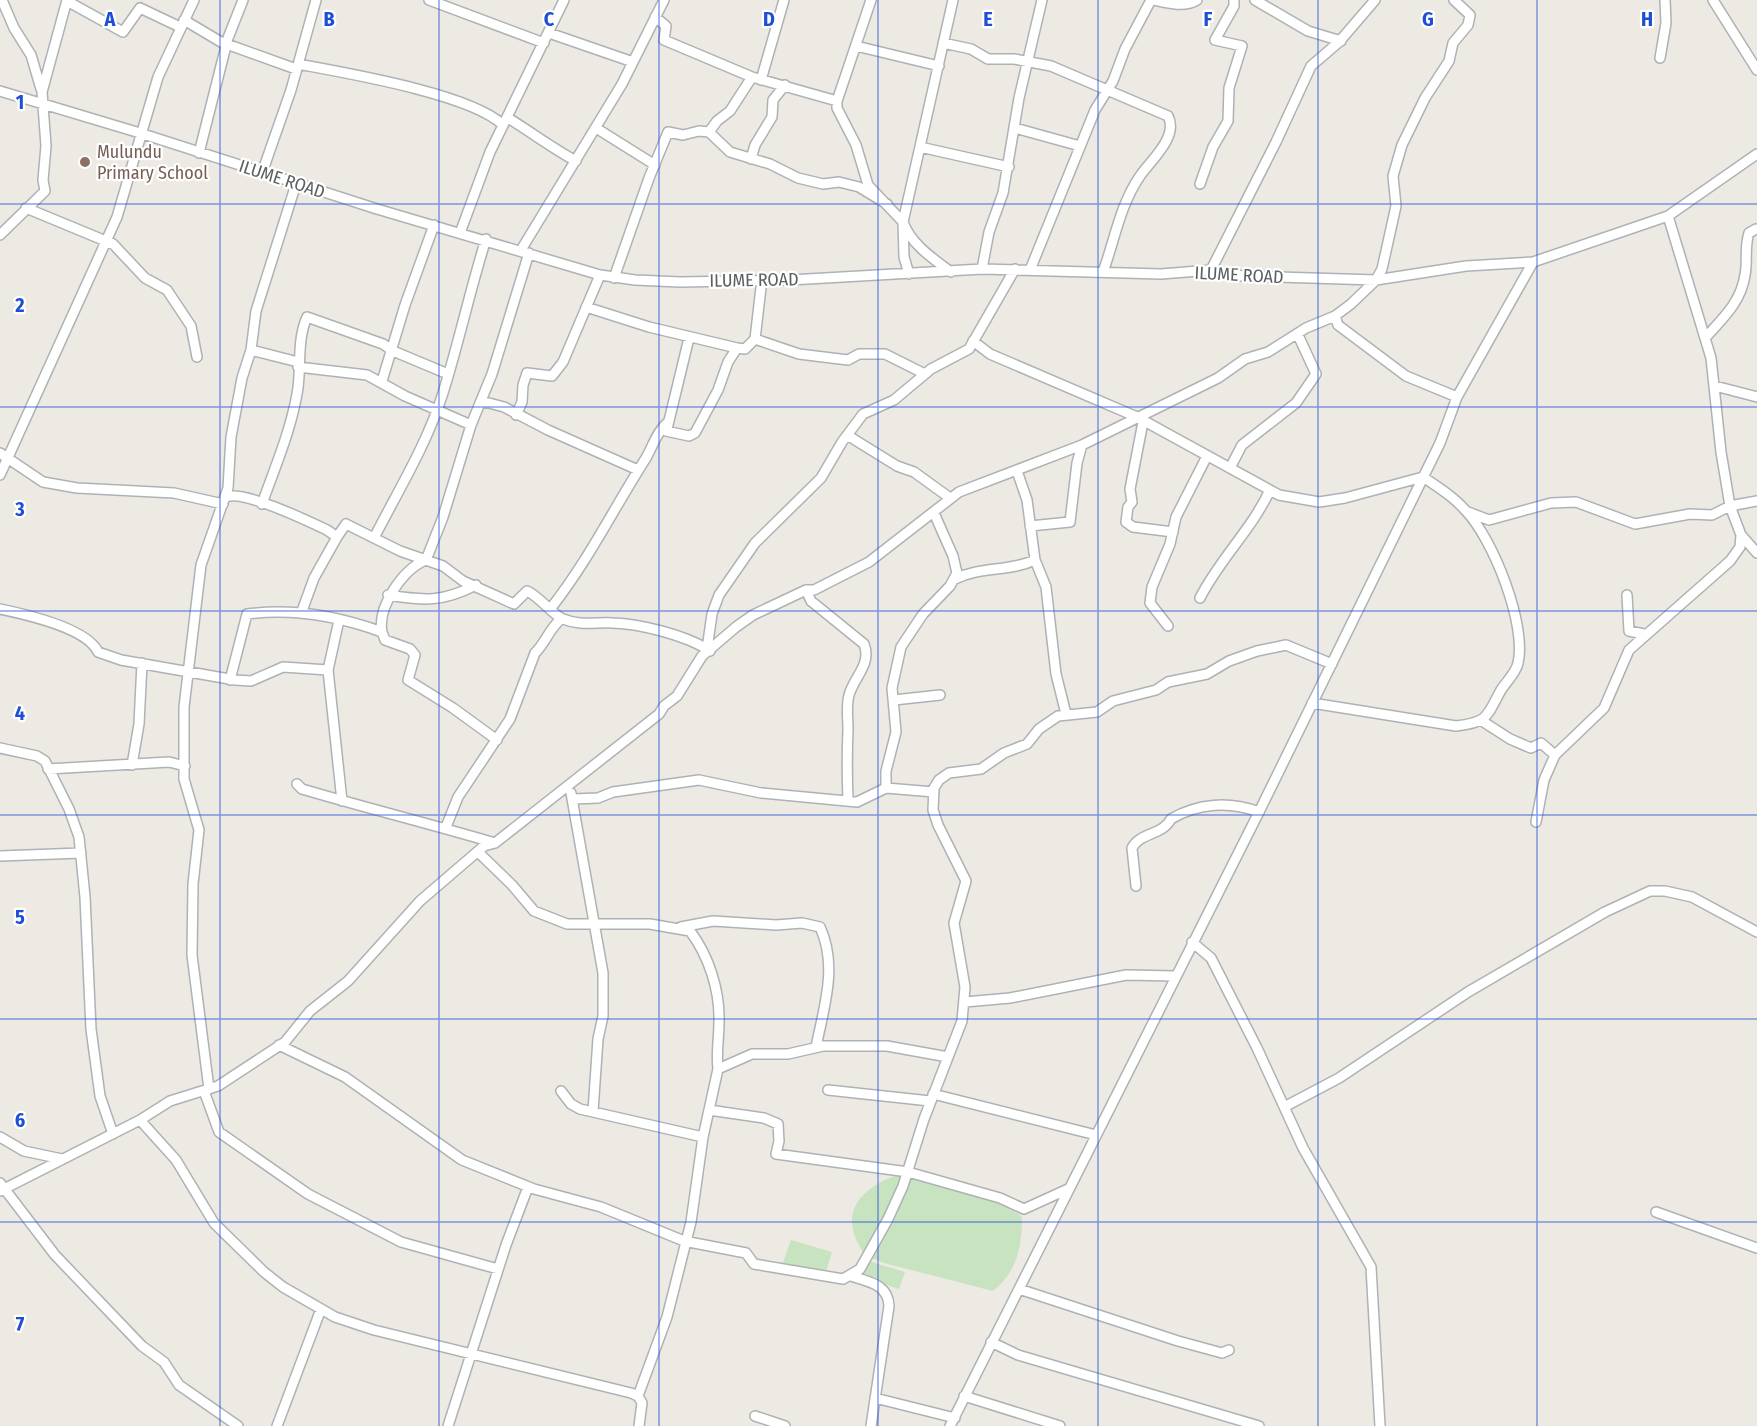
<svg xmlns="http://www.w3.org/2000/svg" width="1757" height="1426" font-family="'Fira Sans Condensed',sans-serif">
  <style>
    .green { fill: #c8e3c0 }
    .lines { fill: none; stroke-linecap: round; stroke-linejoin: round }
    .minor-casing { stroke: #aeb2b5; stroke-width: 12 }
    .minor { stroke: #fff; stroke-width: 9 }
    .grid { fill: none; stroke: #1d4ed8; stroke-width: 1.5; stroke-opacity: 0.55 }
    .education-dot { fill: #8d6e63; stroke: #fff; stroke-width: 2 }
    .labels { text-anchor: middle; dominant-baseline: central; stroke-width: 4.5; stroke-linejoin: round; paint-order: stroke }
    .education-label { font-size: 18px; fill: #785e54; stroke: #fff; text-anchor: start }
    .street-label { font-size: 18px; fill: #5b6063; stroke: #fff }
    .grid-label { font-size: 20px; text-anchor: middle; font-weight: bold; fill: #1d4ed8; stroke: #fff; stroke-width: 4.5; stroke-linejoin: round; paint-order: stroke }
  </style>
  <rect width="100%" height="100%" fill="#ede9e3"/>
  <path class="green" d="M900 1174 1005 1203 1022 1217C1022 1247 1017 1272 993 1291L884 1263 865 1255C836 1214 859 1188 900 1174Z
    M791 1240 832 1252 825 1275 782 1265Z
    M868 1261 905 1272 899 1289 862 1277Z"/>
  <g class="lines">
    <g class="minor-casing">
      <path id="minor" d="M2 0 14 28 31 55 41 89
        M429 0 544 43
        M871 0 837 101V108L856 145 868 185 903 222 904 257 909 274
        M1154 0C1167 3 1185 8 1197 0
        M1255 0 1308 31 1341 41
        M1713 0 1757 70
        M67 1 123 32 140 8 180 27
        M655 17 666 26 664 40 752 77 837 101
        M184 20 221 42 296 69
        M549 33 633 62
        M943 43 971 49 988 59H1014L1051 66 1168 116C1179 137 1150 161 1140 176 1120 205 1115 239 1103 272
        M856 46 939 66
        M1660 58 1666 23 1665 0
        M298 64C346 73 471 94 503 125
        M761 80 784 0
        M0 91 140 133 377 209 600 275 635 280 680 282 790 280 982 269 1161 274 1211 270 1242 276 1376 280 1466 266 1533 262 1668 216 1757 154
        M508 118C531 132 552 148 576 161
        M596 128 655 165
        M1015 128 1080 146
        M709 132 717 121 730 111 752 77
        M920 147 1009 167
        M199 153 228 38 243 0
        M751 159 755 145 772 117 773 100 785 85
        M262 173 291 90 316 0
        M1200 184 1213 147 1228 121 1229 88 1242 46 1215 40 1234 6V0
        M26 208 113 244 145 278 167 290 191 326 197 357
        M1668 216 1711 358 1721 452 1730 506 1741 535 1757 553
        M460 233 490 152 564 0
        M0 235 45 191 43 180 46 146 42 92 67 0
        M521 250 622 84 664 0
        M982 269 989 232 1003 193 1019 98 1042 0
        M1030 270 1095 110 1113 81 1125 49 1151 0
        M1211 270 1276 142 1311 66 1339 42 1375 0
        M951 272C932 258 911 244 903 222L953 0
        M614 278 649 178 668 132 683 135 699 131 709 132 730 152 770 164 798 178 823 184 839 182 859 187 887 204
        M586 307 649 327 737 348
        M1335 316 1338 325 1406 376 1457 397
        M1706 337C1723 318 1741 302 1745 275 1748 260 1744 248 1749 233L1756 229
        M755 339 799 354 848 360 859 354H885L925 374
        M973 341 990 354 1137 417 1279 495 1319 502 1345 498 1423 477C1438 487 1454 497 1466 511 1493 539 1527 625 1518 663 1516 673 1506 682 1501 690 1486 717 1489 722 1456 726L1312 703
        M251 350 298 362
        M298 367 367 375 405 396 471 425
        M382 381 405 305 434 225
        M1715 386 1757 397
        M480 403H489L504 407 548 430 638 470
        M516 415 522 402 523 385 527 373 552 376 563 362 600 275
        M1143 422 1130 489 1132 502 1128 507 1126 522 1133 527 1173 532
        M667 423 666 431 689 436 695 433 718 390 728 362 737 348 745 349 755 339 762 279
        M667 429 689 338
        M847 435 897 466 914 472 950 498
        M0 453 43 482 77 488 174 493 223 504
        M1230 468 1242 445 1296 403 1316 374 1298 335
        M1017 471 1027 500 1035 560 1046 587 1056 674 1066 714
        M0 475 117 217 158 77 194 0
        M226 497C244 490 308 521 327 530L337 537 346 524 400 551 443 566 463 581 514 604 527 591C539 596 554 616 563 619 580 626 596 622 613 623 641 624 684 635 707 649
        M262 504C275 467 290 433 297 394 302 369 296 342 307 317L383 344 393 351 448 374
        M1468 512 1489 520 1551 503 1576 502 1635 524 1690 514 1712 515 1730 506 1757 501
        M1030 526 1070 522 1077 463 1082 445
        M374 538C398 491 427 444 443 393 459 342 470 290 486 239
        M955 579C981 566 1009 572 1035 560
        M806 590 811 601 864 644C872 664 854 677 849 695 846 707 848 717 848 729 847 752 847 775 848 800
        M388 595C425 601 443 602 476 585
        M1627 595 1629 631 1644 634
        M1200 598C1219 560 1252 529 1270 490
        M551 608C588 561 614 508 646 458 653 446 656 433 667 423
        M0 609C24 614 87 628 98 652L121 660 235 680 251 681 283 667 328 670
        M302 611 314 578 337 537
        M339 620 328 670 342 801
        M1168 626 1150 603 1152 587 1170 544 1176 517 1207 456
        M382 632 385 640 410 649 415 655 408 680 453 708 497 740
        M710 651 707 649 712 614 719 595 755 543 821 478 842 442 863 414 894 400 931 369 969 349 1015 269
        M230 680 247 614C293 608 338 616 382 632 377 607 403 569 426 560L443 517 471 425 492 374 529 253
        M894 700 940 695
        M1482 721 1510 739 1531 748 1541 743 1555 755
        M0 748 37 756 45 761 69 809 79 837 85 897 91 1029 100 1096 113 1134
        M132 765 139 724 142 663
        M48 769 169 762 185 766
        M297 784 302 789C366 808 431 824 495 843
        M886 788V771L896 732 892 688 901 647 923 614 950 586 957 573 953 556 934 513
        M571 793 603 973V1016L598 1039 593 1111
        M573 799 598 798 613 792 699 780 761 793 857 802 886 788 934 792
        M1536 822 1544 780 1555 755 1604 708 1629 650 1730 561 1740 547 1741 535
        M446 827 458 797 510 719 535 653C546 642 549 629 561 619
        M478 852 512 885 534 911 567 924H650L690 931C709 956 720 991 719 1022 719 1039 716 1052 718 1069
        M0 856 81 853
        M1136 886 1132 848C1140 832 1162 836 1171 819 1198 803 1229 801 1259 812
        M681 927 713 921 776 925 802 923 820 927C838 966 824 1007 816 1047
        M1192 942 1211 958 1257 1048 1303 1148 1371 1267 1380 1426
        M965 1002 1010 998 1126 975 1175 976
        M279 1045 345 1077 462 1160 534 1189 601 1207 684 1241 746 1253 754 1264 843 1279 860 1269 888 1219 903 1186 924 1119 962 1021 965 987 954 923 966 881 938 825 933 810 934 788 939 780 949 773 981 769 1004 753 1027 744 1039 729 1058 716 1097 712 1113 701 1156 690 1168 682 1207 674 1229 661 1257 651 1286 645 1332 664
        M209 1089 192 955 193 884 199 830 184 779V707L201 565 228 488 231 437 242 378 251 350 256 311 296 184
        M828 1090 930 1101
        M204 1091 219 1132 308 1194 401 1242 498 1269
        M561 1091 571 1104 580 1109 703 1137
        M933 1094 1096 1135
        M1286 1106 1339 1078 1468 992 1605 912 1650 891H1665L1692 897 1757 932
        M709 1110 764 1118 778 1124 779 1141 776 1154 908 1172 1000 1198 1024 1209 1068 1189
        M140 1120 176 1160 214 1223 264 1272 283 1287 335 1317 374 1330 631 1393 638 1396 642 1403 639 1426
        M0 1137 24 1151 62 1159
        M0 1183 55 1255 142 1346 164 1362 179 1385 238 1426
        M0 1191 140 1120 170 1101 218 1086 285 1042 310 1011 348 981 420 901 484 846 495 843 659 714 664 706 677 696 702 656 736 627 753 615 806 590H814L869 562 959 492 1082 445 1218 378 1245 359 1268 352 1306 328 1335 316 1351 304 1376 280 1382 269 1396 206 1393 176 1402 145 1425 98 1449 61 1453 43 1468 25 1470 15 1454 0
        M1656 1212 1757 1248
        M851 1276C869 1282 888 1284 889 1306L871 1426
        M1019 1289 1178 1341 1222 1353 1229 1350
        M991 1342 1018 1355 1259 1426
        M638 1396 667 1317 691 1222 703 1137 718 1069 752 1054H788L823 1046H887L948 1057
        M964 1396 1060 1426
        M875 1398 955 1418
        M755 1416 785 1426
        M277 1426 321 1309
        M448 1426 506 1245 528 1187
        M950 1426 1259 812 1440 443 1457 397 1533 262"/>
    </g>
    <use href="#minor" class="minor"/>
  </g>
  <path class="grid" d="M220 0V1426M439 0V1426M659 0V1426M878 0V1426M1098 0V1426M1318 0V1426M1537 0V1426M0 204H1757M0 407H1757M0 611H1757M0 815H1757M0 1019H1757M0 1222H1757"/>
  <circle class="education-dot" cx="85" cy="162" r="6"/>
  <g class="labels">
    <g class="education-label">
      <text x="97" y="152">Mulundu<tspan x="97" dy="21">Primary School</tspan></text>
    </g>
    <g class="street-label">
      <text transform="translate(282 179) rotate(18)">ILUME ROAD</text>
      <text transform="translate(1239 275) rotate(3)">ILUME ROAD</text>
      <text transform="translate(754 280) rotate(-1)">ILUME ROAD</text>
    </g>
  </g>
  <g class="grid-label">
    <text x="110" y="26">A</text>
    <text x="329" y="26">B</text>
    <text x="549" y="26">C</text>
    <text x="769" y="26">D</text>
    <text x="988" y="26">E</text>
    <text x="1208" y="26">F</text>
    <text x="1428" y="26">G</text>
    <text x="1647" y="26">H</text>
    <text x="20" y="109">1</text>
    <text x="20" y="312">2</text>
    <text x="20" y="516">3</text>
    <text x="20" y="720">4</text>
    <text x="20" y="924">5</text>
    <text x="20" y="1127">6</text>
    <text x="20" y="1331">7</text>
  </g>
</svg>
